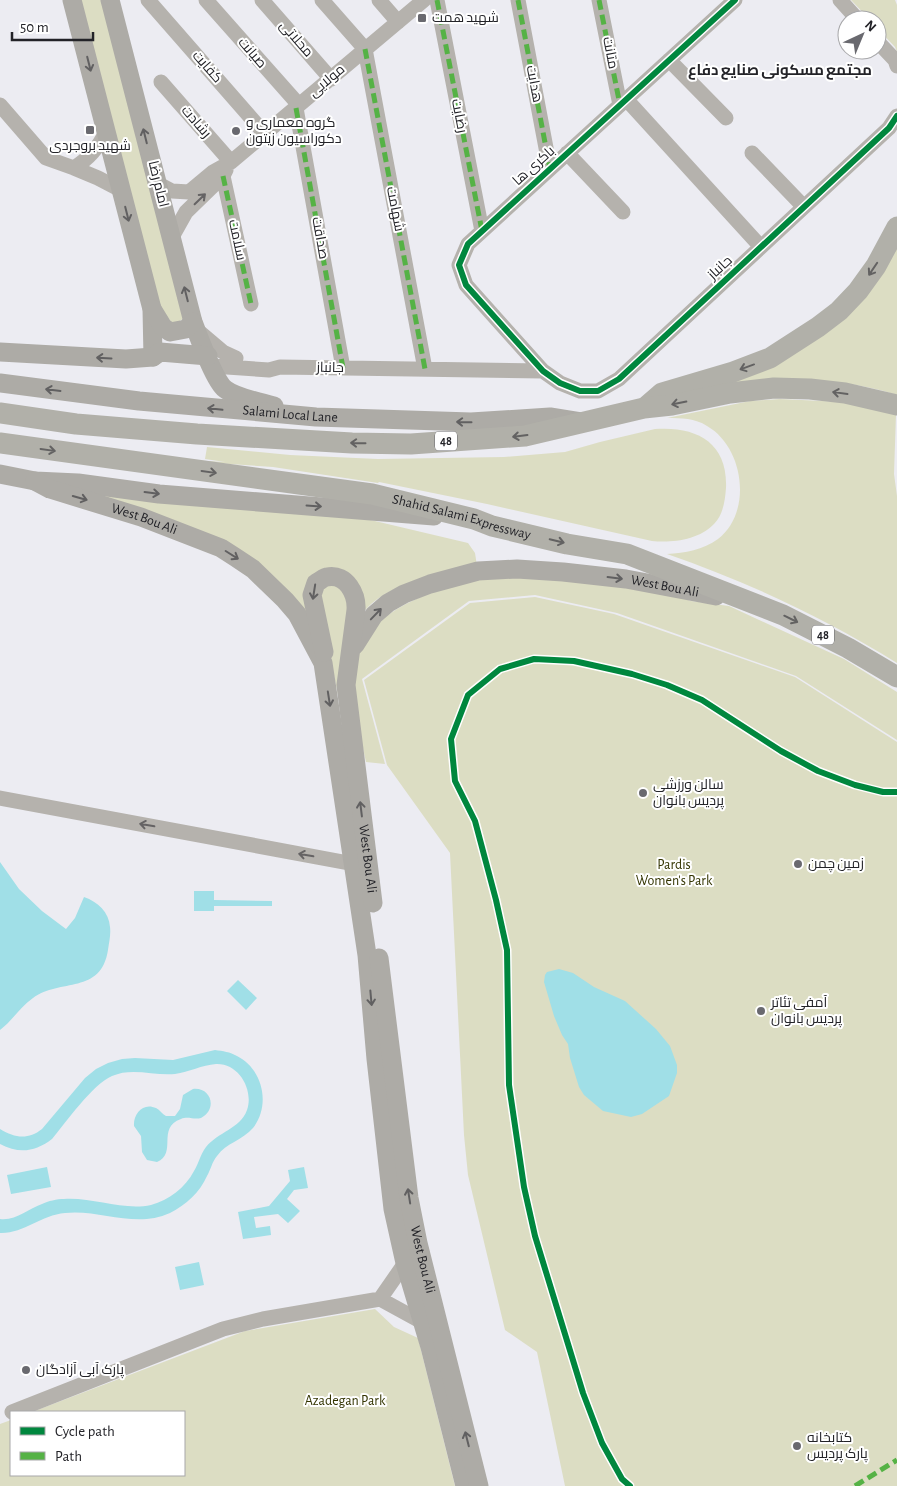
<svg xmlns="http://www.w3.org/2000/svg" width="897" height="1486" font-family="'Alegreya Sans',Cairo,sans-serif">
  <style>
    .green { fill: #dcddc3 }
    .water { fill: #a0dfe7 }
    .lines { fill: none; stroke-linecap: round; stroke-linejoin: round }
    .minor { stroke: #b5b2ad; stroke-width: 15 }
    .major { stroke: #adaba6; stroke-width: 19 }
    .highway { stroke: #b1b0a9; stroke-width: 21 }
    .quiet { stroke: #55b245; stroke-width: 5; stroke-dasharray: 10 5; stroke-linecap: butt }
    .cycleway-casing { stroke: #fff; stroke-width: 9 }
    .cycleway { stroke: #00873e; stroke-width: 6 }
    .oneway { stroke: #616061 }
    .oneway2 { stroke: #656364 }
    .oneway3 { stroke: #636262 }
    .poi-dot { fill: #69696f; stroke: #fff; stroke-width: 2 }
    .labels { text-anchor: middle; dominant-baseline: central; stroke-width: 4; stroke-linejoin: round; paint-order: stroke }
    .shield { fill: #fff; stroke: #656568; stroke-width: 1 }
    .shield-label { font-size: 12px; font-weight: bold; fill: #232328 }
    .poi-label { font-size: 14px; fill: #232328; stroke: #fff; text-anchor: start }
    .street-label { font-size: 14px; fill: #232328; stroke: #fff }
    .park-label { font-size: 14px; fill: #333400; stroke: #fff }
    .neighbourhood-label { font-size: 15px; font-weight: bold; fill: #232328; stroke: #fff }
  </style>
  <rect width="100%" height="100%" fill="#ececf2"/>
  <path class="green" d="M78 0H102L184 318 174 325 160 309Z
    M851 0H895L897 5V52L895 47 877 28V20H870Z
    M897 237V395C840 377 791 379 732 383L777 360Z
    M780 399 844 402 896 414 894 474 897 496V663C825 618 748 582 667 554 685 553 703 550 718 539 753 512 744 447 707 426 695 418 681 418 667 418L750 401Z
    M655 429C696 426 728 442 726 488 725 501 723 515 714 524 699 540 672 543 652 541L487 504 379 482 378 483 273 467 33 451 225 462 205 459 207 447 290 455 378 459 504 457 565 452 600 442Z
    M91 489 341 513 468 543 475 553 477 566C437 577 387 581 361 615V601L321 573 320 645 264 573 85 495Z
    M492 574 647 586 691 601 729 606 844 659 897 692V740L796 676 617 613 535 595 469 601 362 679 385 764 366 762C361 738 353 707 354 683 355 606 434 592 492 574Z
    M330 581 350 596 342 715 324 626 319 588Z
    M535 597 614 614 795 677 897 742V1486H565L537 1352 505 1330 468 1175 464 1135 450 853 387 765 364 680 470 603Z
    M375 1309 394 1327 418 1338 455 1486H0V1424L11 1420V1475H184V1412H32L245 1331Z"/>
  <path class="water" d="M0 862 19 889 42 911 66 929 75 918 84 897C98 902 109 912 110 927 111 935 109 942 108 950 101 995 60 978 33 998 20 1007 12 1021 0 1030Z
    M194 891H214V900L272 901V906H214V911H194Z
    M559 969 573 973 594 987 625 1001 656 1029 670 1046 677 1065V1073L669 1096 642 1114 631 1117 603 1111 584 1095 579 1087 570 1058 568 1044 562 1035 554 1016 544 982 545 975 547 972Z
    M238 980 257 998 246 1010 227 991Z
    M215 1050C223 1051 230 1052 237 1056 263 1069 271 1105 253 1128 243 1140 226 1143 217 1156 212 1162 211 1169 207 1176 200 1192 186 1205 170 1213 135 1229 100 1209 65 1213 41 1215 23 1234 0 1233V1219C16 1221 28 1209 42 1204 48 1201 57 1199 64 1199 93 1197 123 1211 151 1205 169 1200 185 1188 194 1171 199 1163 200 1155 206 1147 218 1132 240 1129 247 1110 254 1090 239 1063 216 1064 202 1065 189 1072 175 1074 154 1076 132 1067 112 1076 92 1085 67 1121 52 1139 35 1152 19 1154 0 1144V1129C15 1138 28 1140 42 1129L85 1078 96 1069 108 1063 122 1059 135 1058 173 1060Z
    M193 1089C211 1087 218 1109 201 1118 194 1120 188 1116 181 1119 156 1128 178 1153 157 1162L147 1160 142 1152 141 1136 134 1126C133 1114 143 1102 156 1108 160 1110 162 1114 166 1116H175L180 1109 183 1095Z
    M47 1167 51 1187 11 1194 7 1175Z
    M304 1167 308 1188 294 1190 287 1199 300 1211 288 1223 278 1214 254 1217 256 1228 270 1226 271 1235 243 1239 238 1212 269 1206 290 1181 288 1170Z
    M199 1262 204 1285 180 1290 175 1267Z"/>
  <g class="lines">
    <path class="minor" d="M148 0 265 134
      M206 0 299 105
      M262 0 331 79
      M322 0 365 49 425 369
      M379 0 398 22
      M437 0 482 231
      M518 0 550 169
      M599 0 620 105
      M735 0 468 244 459 265 466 285 543 371 560 383 580 391H598L619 379 889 128 897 116
      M840 0 858 20
      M877 41 895 60 897 66
      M669 60 726 118
      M161 82 231 162
      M626 99 761 247
      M0 105 46 158 74 168
      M296 108 343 368
      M106 132C98 148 89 158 74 168L98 178 121 190
      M567 153 623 212
      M752 153 804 207
      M223 176 251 304
      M157 183 172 191 189 192 213 172 231 162 424 0
      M172 237 186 212 223 176 226 170
      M197 330 223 352 236 358
      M212 366 269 370 280 367 543 371
      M0 798 354 864
      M380 1299 405 1263
      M12 1412 223 1329 263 1319 380 1299 422 1322"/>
    <g class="major">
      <path d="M72 0 152 309 153 357"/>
      <path d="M110 0 193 322C199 337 214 380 225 389 238 399 259 401 274 406"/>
      <path d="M152 309 163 327 170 332 186 329 193 322"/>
      <path d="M0 352 126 359 153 357 160 352 208 356"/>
      <path id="s1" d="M0 383 139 401 316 417 471 422 550 417 581 422"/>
      <path d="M0 474 35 481 78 483 159 494 434 516"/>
      <path id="s2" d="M35 481 50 489 141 517 221 548 235 557 253 569 285 600 297 614 323 663 367 955 376 1059 393 1209 405 1263 430 1347 465 1486"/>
      <path id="s3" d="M355 645 374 615 388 603 404 594 430 584 478 571 517 569 563 572 626 579 716 596"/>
      <path id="s4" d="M324 652 312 595 316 583C320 581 324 577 327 577 347 573 357 595 356 610L346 685 373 903"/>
      <path id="s5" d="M379 958 409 1198 418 1243 479 1486"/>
    </g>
    <g class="highway">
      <path d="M647 406 662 393 733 372 770 358 818 327 839 311 858 291 876 266 897 227"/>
      <path d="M0 413 76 424 197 434 352 443 411 444 525 436 644 408 672 405 730 393 774 388 810 389 845 393 897 405"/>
      <path id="s6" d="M0 443 372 494 474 519 492 526 567 544 627 554 783 615 848 648 897 677"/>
    </g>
    <path class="quiet" d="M437 0 482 231
      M518 0 550 169
      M599 0 620 105
      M365 49 425 369
      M296 108 343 368
      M223 176 251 304
      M855 1486 897 1460"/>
    <g class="cycleway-casing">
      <path id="cycleway" d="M735 0 468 244 459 265 466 285 543 371 560 383 580 391H598L619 379 889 128 897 116
        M630 1486 622 1479 602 1443 583 1393 535 1236 524 1187 509 1085 507 950 496 900 475 821 455 781 451 739 468 695 500 669 534 659 574 661 632 674 667 685 702 700 781 751 818 771 855 785 883 792H897"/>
    </g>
    <use href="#cycleway" class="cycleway"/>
  </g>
  <defs><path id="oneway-shaft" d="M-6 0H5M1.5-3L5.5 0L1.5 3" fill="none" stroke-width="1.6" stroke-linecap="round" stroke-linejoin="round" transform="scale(1.25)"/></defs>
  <g class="oneway">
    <use href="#oneway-shaft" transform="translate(89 64) rotate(76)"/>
    <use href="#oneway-shaft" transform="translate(145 136) rotate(-104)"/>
    <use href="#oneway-shaft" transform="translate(127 214) rotate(76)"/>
    <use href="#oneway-shaft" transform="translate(186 294) rotate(-104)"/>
    <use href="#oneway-shaft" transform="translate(104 358) rotate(-177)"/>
    <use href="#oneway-shaft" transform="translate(53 390) rotate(-173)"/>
    <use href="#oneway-shaft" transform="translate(215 409) rotate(-174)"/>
    <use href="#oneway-shaft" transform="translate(464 422) rotate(-179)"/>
    <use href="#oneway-shaft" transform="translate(152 493) rotate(7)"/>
    <use href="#oneway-shaft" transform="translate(80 498) rotate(16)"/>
    <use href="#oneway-shaft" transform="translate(314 506) rotate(4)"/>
    <use href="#oneway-shaft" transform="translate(232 555) rotate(32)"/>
    <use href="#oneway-shaft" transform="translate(615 578) rotate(7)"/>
    <use href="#oneway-shaft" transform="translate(314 592) rotate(99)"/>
    <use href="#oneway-shaft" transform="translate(376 614) rotate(-46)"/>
    <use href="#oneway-shaft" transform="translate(329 699) rotate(81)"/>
    <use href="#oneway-shaft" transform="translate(361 809) rotate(-97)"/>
    <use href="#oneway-shaft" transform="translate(371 998) rotate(85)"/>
    <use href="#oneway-shaft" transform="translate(409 1196) rotate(-99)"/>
    <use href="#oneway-shaft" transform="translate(467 1439) rotate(-104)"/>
  </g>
  <g class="oneway2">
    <use href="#oneway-shaft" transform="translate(200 199) rotate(-44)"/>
    <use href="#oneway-shaft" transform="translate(147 825) rotate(-170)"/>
    <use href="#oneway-shaft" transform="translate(306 855) rotate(-170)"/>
  </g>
  <g class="oneway3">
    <use href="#oneway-shaft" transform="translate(873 269) rotate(124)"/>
    <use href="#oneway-shaft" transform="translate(747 367) rotate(160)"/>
    <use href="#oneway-shaft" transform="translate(840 393) rotate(-172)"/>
    <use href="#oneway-shaft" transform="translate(679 403) rotate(169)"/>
    <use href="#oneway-shaft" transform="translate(520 436) rotate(173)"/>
    <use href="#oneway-shaft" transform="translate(358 443) rotate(-179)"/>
    <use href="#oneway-shaft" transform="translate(48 450) rotate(8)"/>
    <use href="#oneway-shaft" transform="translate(209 472) rotate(8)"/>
    <use href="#oneway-shaft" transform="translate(557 541) rotate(13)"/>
    <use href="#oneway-shaft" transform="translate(791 619) rotate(26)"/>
  </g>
  <g class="poi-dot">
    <rect x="417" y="13" width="10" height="10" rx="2.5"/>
    <rect x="85" y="125" width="10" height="10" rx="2.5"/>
    <circle cx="236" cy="131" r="5"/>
    <circle cx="643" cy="793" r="5"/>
    <circle cx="798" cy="864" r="5"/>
    <circle cx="761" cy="1011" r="5"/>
    <circle cx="26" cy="1370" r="5"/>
    <circle cx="797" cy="1446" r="5"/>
  </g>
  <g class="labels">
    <g class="shield">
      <rect x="435" y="431.5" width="22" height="19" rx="4"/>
      <rect x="812" y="625.5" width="22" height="19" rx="4"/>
    </g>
    <g class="shield-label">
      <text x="446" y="441">48</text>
      <text x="823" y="635">48</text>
    </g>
    <g class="poi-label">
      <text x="432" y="18">شهید همت</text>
      <text x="246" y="123">گروه معماری و<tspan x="246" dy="16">دکوراسیون زیتون</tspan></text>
      <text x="90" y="146" text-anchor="middle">شهید بروجردی</text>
      <text x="653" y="785">سالن ورزشی<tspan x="653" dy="16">پردیس بانوان</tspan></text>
      <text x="808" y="864">زمین چمن</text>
      <text x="771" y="1003">آمفی تئاتر<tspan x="771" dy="16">پردیس بانوان</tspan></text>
      <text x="36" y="1370">پارک آبی آزادگان</text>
      <text x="807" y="1438">کتابخانه<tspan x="807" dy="16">پارک پردیس</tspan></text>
    </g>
    <g class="street-label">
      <text transform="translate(296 39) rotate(49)">محلاتی</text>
      <text transform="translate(252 53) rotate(49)">صیانت</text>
      <text transform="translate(610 53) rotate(79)">متانت</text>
      <text transform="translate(207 67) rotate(49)">کفایت</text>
      <text transform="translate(327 81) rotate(-40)">مولايی</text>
      <text transform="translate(534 84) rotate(79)">هدایت</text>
      <text transform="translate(459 116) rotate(79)">رضایت</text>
      <text transform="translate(196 122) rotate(49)">رشادت</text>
      <text transform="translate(534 166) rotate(-42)">باکری ها</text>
      <text transform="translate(158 184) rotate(76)">امام رضا</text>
      <text transform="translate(395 209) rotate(79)">شهامت</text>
      <text transform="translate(320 238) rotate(80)">صداقت</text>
      <text transform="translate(237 240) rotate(78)">سلامت</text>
      <text transform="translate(720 268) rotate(-43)">جانباز</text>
      <text transform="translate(330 368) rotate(1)">جانباز</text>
      <text stroke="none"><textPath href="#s1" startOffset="292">Salami Local Lane</textPath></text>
      <text stroke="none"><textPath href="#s6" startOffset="468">Shahid Salami Expressway</textPath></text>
      <text stroke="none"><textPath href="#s2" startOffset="116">West Bou Ali</textPath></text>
      <text stroke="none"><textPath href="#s3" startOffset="338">West Bou Ali</textPath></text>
      <text stroke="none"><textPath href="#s4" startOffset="385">West Bou Ali</textPath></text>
      <text stroke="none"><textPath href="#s5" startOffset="305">West Bou Ali</textPath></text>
    </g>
    <g class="park-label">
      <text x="674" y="865">Pardis<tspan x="674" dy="16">Women's Park</tspan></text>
      <text x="345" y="1401">Azadegan Park</text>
    </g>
    <g class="neighbourhood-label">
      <text x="780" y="70">مجتمع مسکونی صنایع دفاع</text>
    </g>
  </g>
  <rect x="10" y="1411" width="175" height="65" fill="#ffffff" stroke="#a7a7a9"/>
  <rect x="20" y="1427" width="25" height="8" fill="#00873e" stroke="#a7a7a9"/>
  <text x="55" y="1436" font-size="15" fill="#232328">Cycle path</text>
  <rect x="20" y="1452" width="25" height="8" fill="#55b245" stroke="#a7a7a9"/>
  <text x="55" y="1461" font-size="15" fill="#232328">Path</text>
  <g transform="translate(862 35) rotate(44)"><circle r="24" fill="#ffffff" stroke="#a7a7a9"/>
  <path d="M0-4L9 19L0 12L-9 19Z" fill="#69696f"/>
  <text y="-8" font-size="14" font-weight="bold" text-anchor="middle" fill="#232328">N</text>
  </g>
  <path d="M12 32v8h81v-8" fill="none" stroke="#232328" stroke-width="2.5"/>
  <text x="20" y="32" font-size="15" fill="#232328" stroke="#ffffff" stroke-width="4" paint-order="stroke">50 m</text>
</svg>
